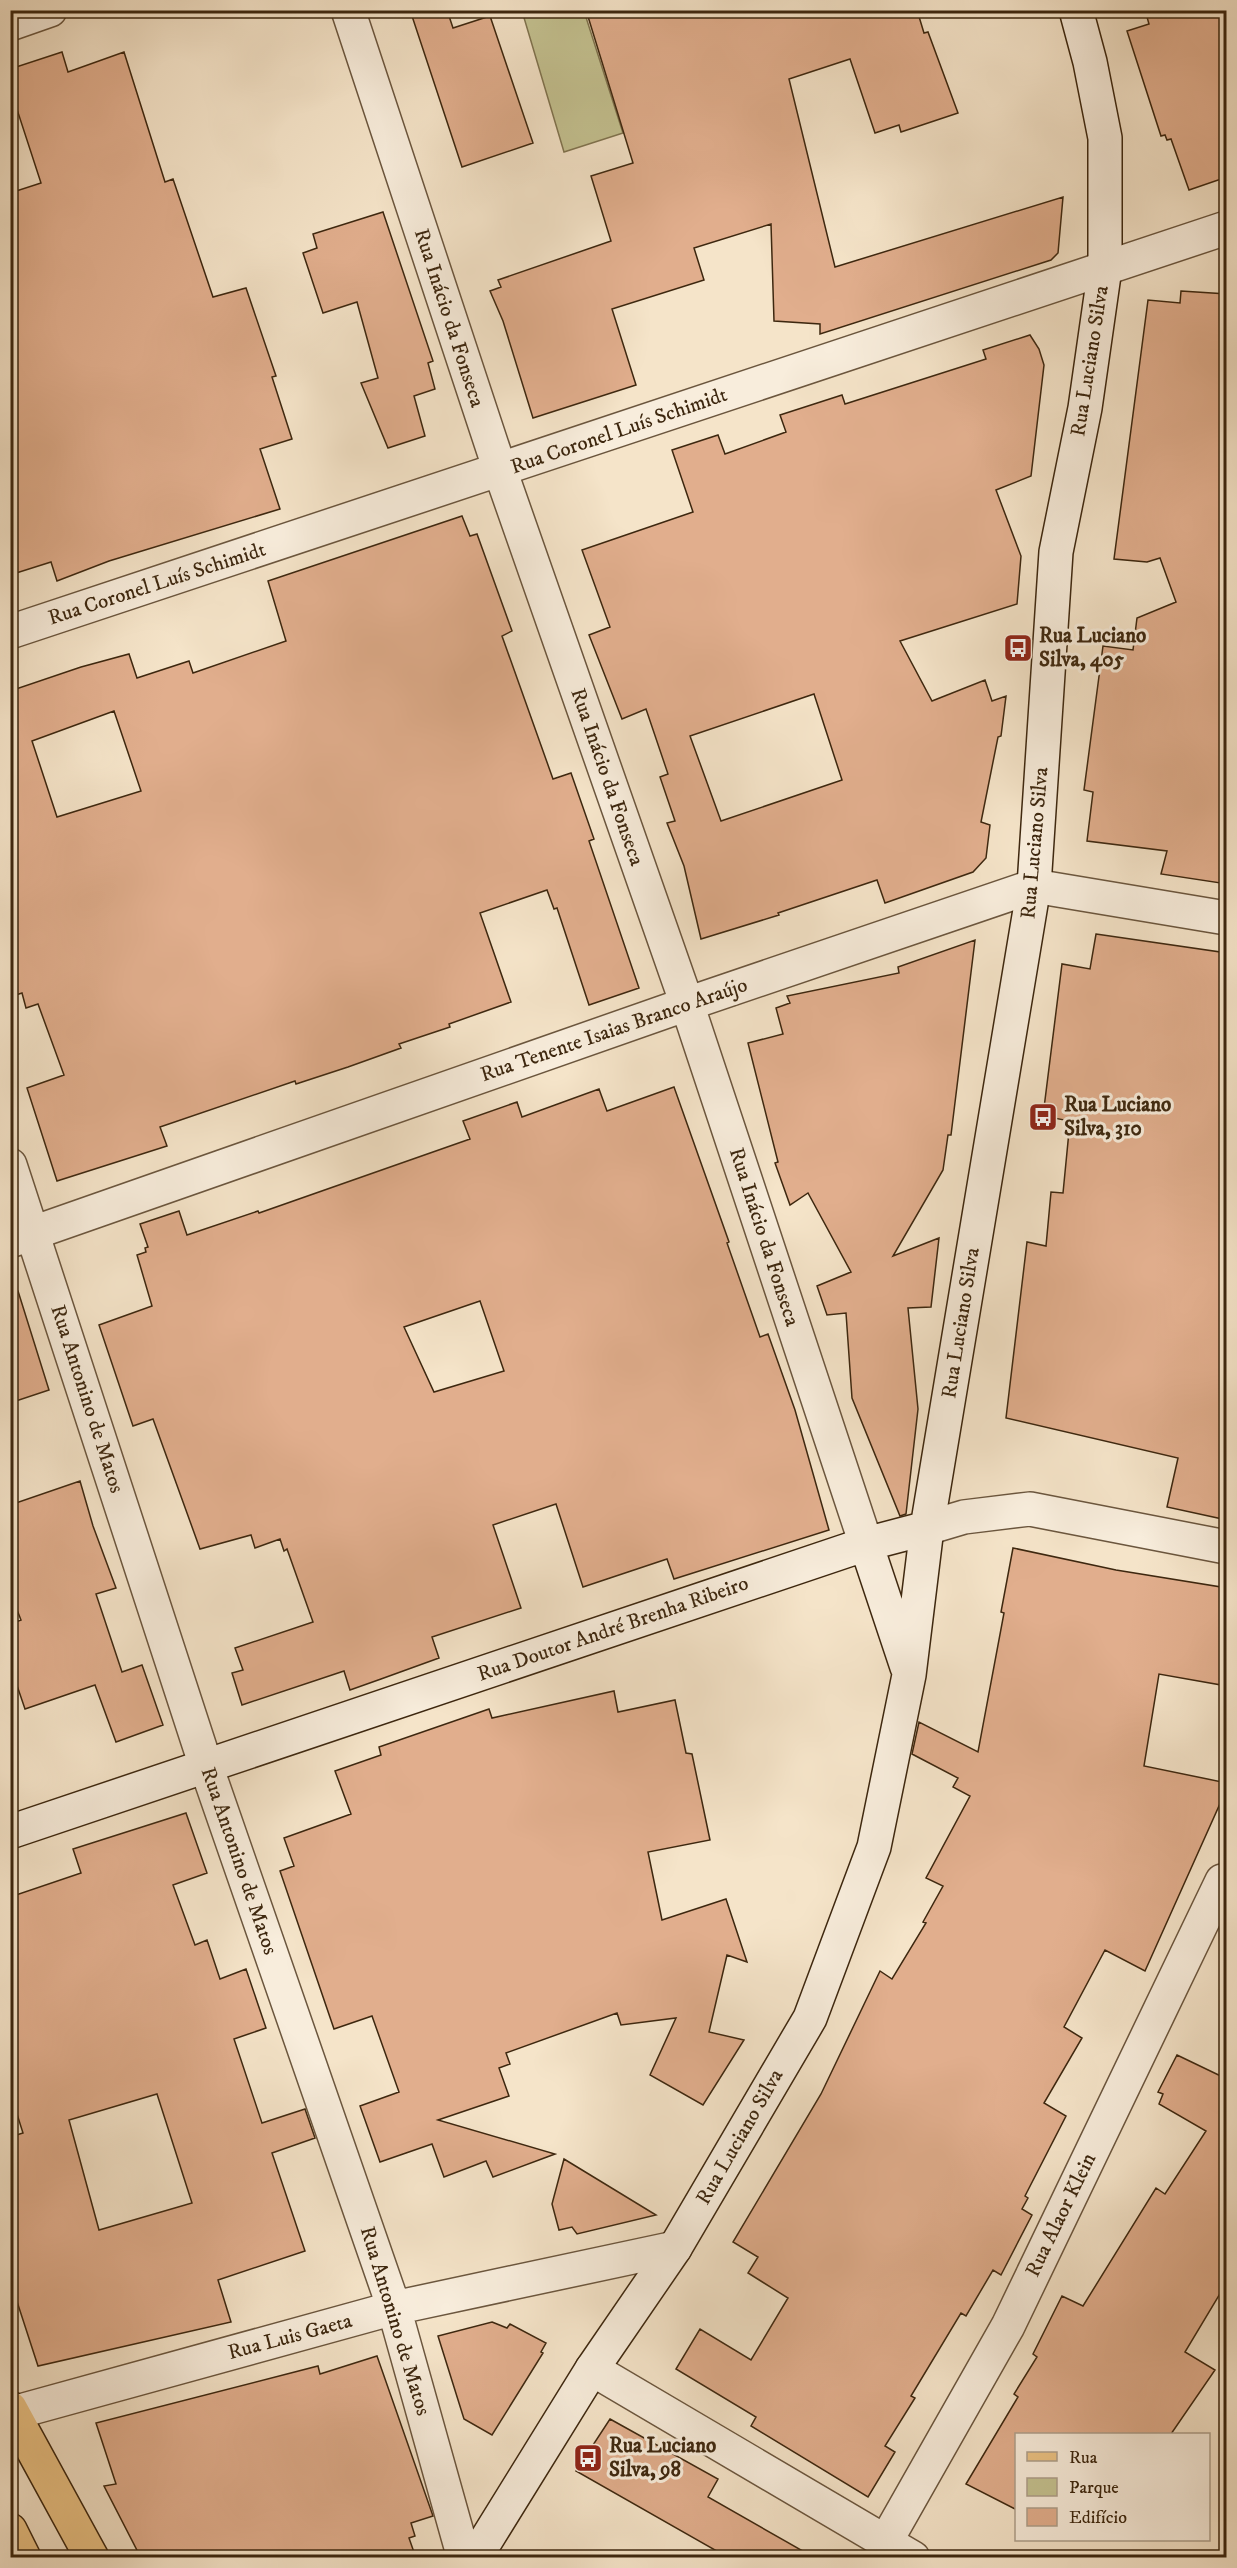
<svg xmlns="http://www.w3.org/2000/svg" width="1237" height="2568" font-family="'IM FELL DW Pica',serif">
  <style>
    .green { fill: #c4c291; stroke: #807450; stroke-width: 1.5 }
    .building { fill: #e1ae8d; stroke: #3d270f; stroke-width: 1.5; fill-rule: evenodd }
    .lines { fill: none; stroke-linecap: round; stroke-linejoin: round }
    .street-casing { stroke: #6b563e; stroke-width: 36 }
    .secondary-casing { stroke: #3d270f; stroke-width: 36 }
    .primary-casing { stroke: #3d270f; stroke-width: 36 }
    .street { stroke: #f8eddc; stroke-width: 33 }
    .secondary { stroke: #f8eddc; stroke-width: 33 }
    .primary { stroke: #eac284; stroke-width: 33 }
    .labels { text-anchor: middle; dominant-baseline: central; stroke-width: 6; stroke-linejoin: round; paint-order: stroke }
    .street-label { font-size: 21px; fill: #3d270f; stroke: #f8eddc }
    .poi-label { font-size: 21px; font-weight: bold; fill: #3d270f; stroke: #f8eddc; text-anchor: start }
  </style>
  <rect width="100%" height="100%" fill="#f5e4c9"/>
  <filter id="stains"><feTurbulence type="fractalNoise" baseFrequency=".00333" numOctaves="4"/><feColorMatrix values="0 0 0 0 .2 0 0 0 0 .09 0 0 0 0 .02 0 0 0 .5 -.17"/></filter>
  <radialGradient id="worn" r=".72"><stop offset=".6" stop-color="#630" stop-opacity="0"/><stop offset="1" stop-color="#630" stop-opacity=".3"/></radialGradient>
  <path class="green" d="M522 11H584L623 133 564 152Z"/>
  <path class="building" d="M410 10H447L453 28 490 16 533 143 462 167Z
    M586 10H917L924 33 928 32 958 113 901 132 899 125 875 133 850 59 789 79 835 267 1063 197 1058 253 1051 260 820 334V324L774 321 771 224 694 248 704 280 612 309 636 385 533 418 503 321 490 291 501 287 498 280 611 241 591 176 633 163Z
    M1145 10H1227V177L1189 190 1171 139 1167 140 1165 135 1161 136 1127 31 1149 24Z
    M62 52 68 72 124 52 165 182 173 179 213 297 246 288 276 376 272 377 292 439 260 449 280 509 109 561 57 581 51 562 10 575V193L41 183 10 88V69Z
    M383 212 433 361 428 363 435 389 414 396 425 436 388 448 361 383 378 378 357 302 323 313 303 253 317 248 313 234Z
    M1181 291 1227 294 1221 357H1227V884L1161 874 1167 851 1087 841 1093 792 1084 790 1103 646 1133 650 1137 618 1176 602 1160 558 1147 562 1114 559 1148 300 1180 303Z
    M1030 335 1039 349 1044 365 1031 476 996 490 1021 556 1017 604 900 641 932 701 985 680 992 701 1006 696 1001 736 998 737 981 822 990 825 986 858 973 872 885 903 877 880 778 913 779 915 701 939 684 866 667 823 675 821 660 777 668 774 646 709 622 719 589 635 610 627 582 550 693 512 672 450 718 435 725 454 786 432 780 415 842 395 845 404 986 359 983 350ZM814 694 842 780 721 821 690 736Z
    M462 516 470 536 477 534 512 631 502 636 553 779 571 773 594 839 589 841 639 988 589 1005 557 908 554 909 547 890 480 913 511 1002 449 1024 450 1027 399 1044 401 1048 348 1067 296 1084 295 1081 160 1127 167 1146 57 1181 27 1088 64 1075 38 1004 26 1008 22 993 10 997V691L81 667 129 654 137 678 189 661 193 673 286 641 268 581ZM114 711 141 791 57 817 32 741Z
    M1096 934 1227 953V1520L1167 1507 1178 1458 1006 1418 1027 1242 1046 1246 1051 1192 1063 1193 1070 1121 1043 1116 1062 964 1090 969Z
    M975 940 951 1135H948L943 1170 893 1256 939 1238 931 1307 908 1308 918 1409 906 1514 900 1516 852 1398 846 1313 827 1315 817 1286 851 1272 808 1193 790 1205 775 1163 778 1162 748 1043 783 1034 776 1008 790 1003 787 996 899 973 898 967Z
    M674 1087 729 1242 727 1243 760 1337 768 1334 795 1410 829 1530 674 1579 667 1559 583 1587 556 1504 493 1525 521 1608 432 1637 439 1658 381 1679 350 1690 344 1671 242 1705 232 1673 243 1670 235 1648 313 1622 287 1549 284 1551 280 1539 255 1548 251 1535 200 1549 153 1419 133 1426 99 1325 152 1306 137 1255 146 1252 145 1248 148 1247 140 1224 179 1211 187 1235 258 1211 259 1213 470 1139 463 1121 517 1102 522 1117 599 1089 607 1111ZM480 1301 504 1371 434 1392 404 1327Z
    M18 1291 49 1390 10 1403V1292Z
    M80 1481 93 1526 116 1588 96 1594 122 1672 142 1665 163 1725 116 1742 95 1685 25 1709 10 1665V1624L21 1620 10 1592V1505Z
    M1013 1548 1116 1570 1227 1588V1686L1159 1674 1144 1766 1227 1783V1788L1145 1971 1105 1950 1064 2027 1082 2038 1044 2103 1066 2116 1025 2196 1028 2198 1022 2209 1032 2215 1001 2275 993 2270 966 2316 961 2313 911 2396 915 2398 885 2446 895 2452 868 2497 751 2426 756 2417 676 2369 700 2329 751 2360 788 2298 748 2273 758 2257 733 2242 821 2094 880 1971 892 1979 926 1923 923 1922 943 1886 926 1878 970 1796 953 1787 958 1778 912 1754 919 1722 978 1752 1004 1613 1001 1612Z
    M614 1691 618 1712 675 1700 686 1753 692 1754 710 1840 648 1852 662 1920 726 1899 747 1962 727 1955 709 2032 744 2040 703 2105 650 2075 676 2018 621 2025 617 2013 506 2053 510 2064 499 2068 509 2096 438 2120 555 2154 493 2177 486 2161 444 2177 432 2144 380 2162 360 2106 399 2092 372 2016 334 2029 280 1871 294 1866 284 1838 351 1814 335 1771 381 1755 379 1747 489 1709 492 1718Z
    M186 1813 207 1873 173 1885 195 1945 207 1940 220 1979 246 1969 266 2028 234 2039 262 2123 305 2109 315 2138 272 2153 305 2251 218 2280 231 2322 38 2366 10 2280V2137L23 2133 10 2092V1897L81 1873 73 1849ZM157 2094 192 2203 99 2230 69 2120Z
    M1177 2055 1227 2079V2282L1185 2352 1215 2370 1171 2434H1017V2510L966 2484 1018 2397 1014 2394 1037 2357 1033 2354 1062 2296 1083 2306 1156 2188 1165 2194 1206 2131 1159 2104 1163 2094 1158 2092Z
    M564 2159 656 2215 577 2234 572 2227 559 2230 552 2204Z
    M492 2322 507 2328 510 2324 546 2343 541 2352 543 2353 492 2435 464 2419 438 2336Z
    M377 2356 433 2516 411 2523 415 2536 409 2538 416 2558H141L104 2486 116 2484 96 2423 318 2366 320 2374Z
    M610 2419 718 2479 708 2497 815 2558H729L576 2471Z"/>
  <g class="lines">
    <g class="street-casing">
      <path id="street" d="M348 10 500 470 687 1004 866 1544
        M10 24 50 10
        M10 632 1226 228
        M10 1165 206 1766 394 2308 464 2558
        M10 1241 687 1004 1034 886 1226 918
        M927 1528 964 1517 1030 1509 1226 1547
        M592 2369 913 2558
        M13 2413 394 2308 675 2248
        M886 2541 1008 2326 1222 1881"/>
    </g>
    <g class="secondary-casing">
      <path id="secondary" d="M866 1544 907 1667
        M10 1832 866 1544 927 1528
        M475 2558 592 2369 675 2248 810 2018 874 1847 909 1675 927 1528 1034 886 1056 552 1085 408 1105 268V138L1090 62 1076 10"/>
    </g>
    <g class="primary-casing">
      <path id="primary" d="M10 2408 92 2558
        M10 2530 24 2558"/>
    </g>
    <use href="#street" class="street"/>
    <use href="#secondary" class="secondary"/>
    <use href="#primary" class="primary"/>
  </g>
  <defs>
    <g id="bus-square" transform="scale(1.5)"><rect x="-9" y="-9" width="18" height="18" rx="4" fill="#8f2418" stroke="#f8eddc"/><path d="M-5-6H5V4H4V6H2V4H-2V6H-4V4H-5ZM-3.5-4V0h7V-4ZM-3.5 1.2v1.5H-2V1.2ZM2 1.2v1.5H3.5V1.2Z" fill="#fff"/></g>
  </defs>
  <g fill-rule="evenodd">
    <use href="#bus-square" x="1018" y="648"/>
    <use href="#bus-square" x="1043" y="1117"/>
    <use href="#bus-square" x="588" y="2458"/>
  </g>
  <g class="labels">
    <g class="street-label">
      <text transform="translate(449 318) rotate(72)">Rua Inácio da Fonseca</text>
      <text transform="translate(1090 361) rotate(-81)">Rua Luciano Silva</text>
      <text transform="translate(619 431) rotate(-19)">Rua Coronel Luís Schimidt</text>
      <text transform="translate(157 584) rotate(-18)">Rua Coronel Luís Schimidt</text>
      <text transform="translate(607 777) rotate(71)">Rua Inácio da Fonseca</text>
      <text transform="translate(1035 843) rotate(-85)">Rua Luciano Silva</text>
      <text transform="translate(614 1030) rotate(-19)">Rua Tenente Isaias Branco Araújo</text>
      <text transform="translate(764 1237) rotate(72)">Rua Inácio da Fonseca</text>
      <text transform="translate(961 1323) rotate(-81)">Rua Luciano Silva</text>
      <text transform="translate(87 1399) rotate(72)">Rua Antonino de Matos</text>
      <text transform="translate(613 1629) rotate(-19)">Rua Doutor André Brenha Ribeiro</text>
      <text transform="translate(239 1861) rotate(71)">Rua Antonino de Matos</text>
      <text transform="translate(740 2137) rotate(-60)">Rua Luciano Silva</text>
      <text transform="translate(1061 2215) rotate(-64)">Rua Alaor Klein</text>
      <text transform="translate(395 2321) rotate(73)">Rua Antonino de Matos</text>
      <text transform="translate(290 2337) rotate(-15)">Rua Luis Gaeta</text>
    </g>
    <g class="poi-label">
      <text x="1039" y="636">Rua Luciano<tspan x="1039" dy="24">Silva, 405</tspan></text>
      <text x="1064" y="1105">Rua Luciano<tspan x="1064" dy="24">Silva, 310</tspan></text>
      <text x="609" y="2446">Rua Luciano<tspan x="609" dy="24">Silva, 98</tspan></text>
    </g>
  </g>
  <rect width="1237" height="2568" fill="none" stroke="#f5e4c9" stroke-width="36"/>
  <rect x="12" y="12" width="1213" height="2544" fill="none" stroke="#3d270f" stroke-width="3"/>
  <rect x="18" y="18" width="1201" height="2532" fill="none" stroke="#3d270f" stroke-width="1.5"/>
  <rect x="1015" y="2433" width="195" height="108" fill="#f8eddc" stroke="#ad9e8a" stroke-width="1.5"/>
  <rect x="1027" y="2452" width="30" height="9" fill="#eac284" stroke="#ad9e8a" stroke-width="1.5"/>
  <text x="1069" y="2463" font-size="18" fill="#3d270f">Rua</text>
  <rect x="1027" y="2478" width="30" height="18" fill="#c4c291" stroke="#ad9e8a" stroke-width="1.5"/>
  <text x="1069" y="2493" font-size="18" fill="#3d270f">Parque</text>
  <rect x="1027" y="2508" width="30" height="18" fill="#e1ae8d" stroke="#ad9e8a" stroke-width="1.5"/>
  <text x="1069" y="2523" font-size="18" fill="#3d270f">Edifício</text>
  <rect width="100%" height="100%" filter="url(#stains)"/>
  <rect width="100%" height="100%" fill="url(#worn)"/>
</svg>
